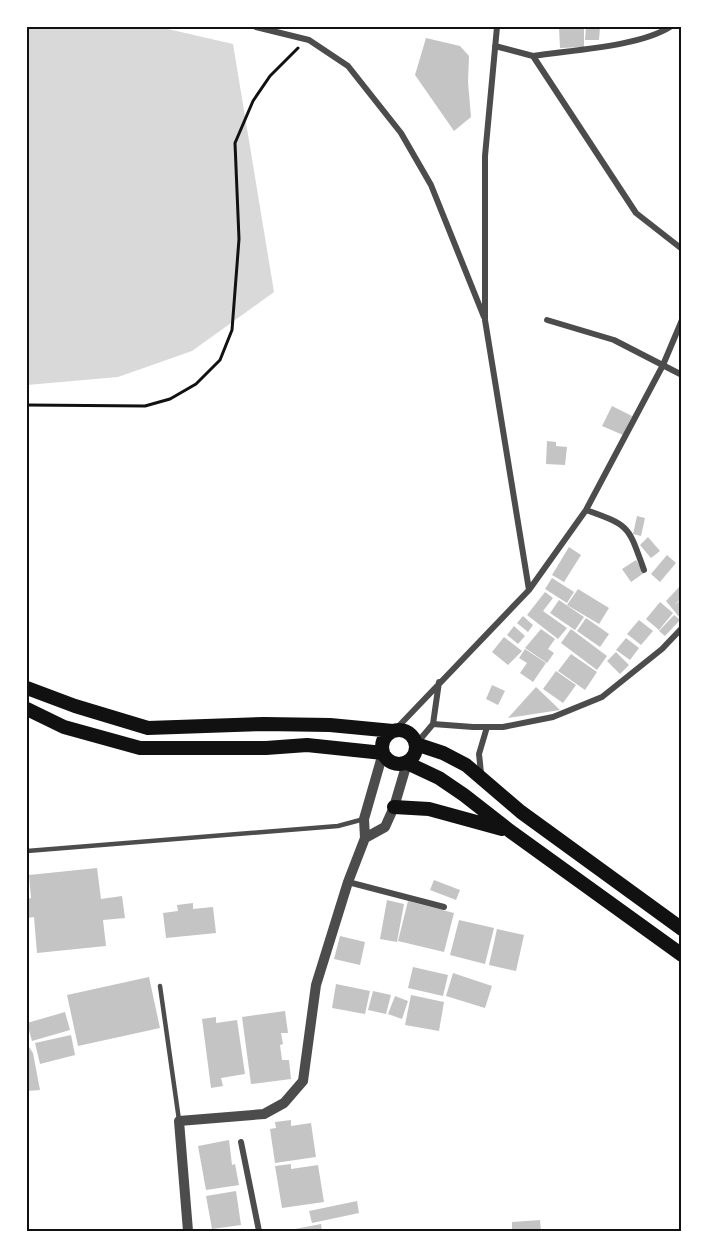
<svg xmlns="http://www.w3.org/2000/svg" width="709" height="1258" font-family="Mulish,sans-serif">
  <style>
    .water { fill: #d9d9d9 }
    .building { fill: #c4c4c4 }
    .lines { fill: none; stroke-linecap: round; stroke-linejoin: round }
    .path { stroke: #111; stroke-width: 3 }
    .service { stroke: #4c4c4c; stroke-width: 4.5 }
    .minor { stroke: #4c4c4c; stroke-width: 6 }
    .tertiary { stroke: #4c4c4c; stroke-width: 10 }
    .primary { stroke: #111; stroke-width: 14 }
    .neatline { fill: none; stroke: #111; stroke-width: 2 }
  </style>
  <rect width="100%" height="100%" fill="#fff"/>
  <path class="water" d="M27 27H159L233 44 274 292 192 351 118 377 27 385Z"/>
  <path class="building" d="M559 27H584V47L560 48Z
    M586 27H600L599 40H585Z
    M426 38 460 46 469 56 468 82 471 117 454 131 415 75Z
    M612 406 632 416 623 435 602 426Z
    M547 441 556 442V446L567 447 565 465 546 464Z
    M637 516 645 518 641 536 633 534Z
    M648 537 660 551 651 558 640 545Z
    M569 547 581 555 564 582 552 575Z
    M667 555 676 563 660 582 651 574Z
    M636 560 644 573 631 582 622 569Z
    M552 578 574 592 567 603 545 589Z
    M681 585 682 597 675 605 682 599V616L680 618 666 601Z
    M578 589 609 608 599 624 567 605Z
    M545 592 553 598 543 611 567 628 558 639 527 615Z
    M559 600 584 617 575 630 550 613Z
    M660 602 673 613 659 630 646 619Z
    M674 615 680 620 665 636 659 631Z
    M523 616 533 625 528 632 517 623Z
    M586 618 609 634 600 647 577 631Z
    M639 620 653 631 641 645 627 634Z
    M514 626 525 636 518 644 507 635Z
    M541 629 555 639 548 649 554 653 547 663 525 648Z
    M571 629 607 656 597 670 561 643Z
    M504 637 522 651 508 665 492 652Z
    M626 638 639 648 630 660 616 650Z
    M525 649 546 663 533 682 520 673 527 663 519 658Z
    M616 652 629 665 620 674 607 661Z
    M571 654 597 672 585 690 558 671Z
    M556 671 576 685 563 703 543 689Z
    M492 685 505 691 498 705 486 699Z
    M536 687 560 710 508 718Z
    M97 868 101 899 122 896 125 918 103 920 106 946 37 953 34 917 27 918V899L31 898 29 875Z
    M434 880 460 890 456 900 430 890Z
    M387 900 404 904 397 942 380 939Z
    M408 901 454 913 444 952 398 941Z
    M193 903V909L213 907 216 933 166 938 163 913 178 911 177 905Z
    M459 920 494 928 485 964 450 955Z
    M497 929 524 935 516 971 489 965Z
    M340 936 365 942 360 965 334 959Z
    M413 967 448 975 443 996 408 988Z
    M453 973 492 986 485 1008 446 996Z
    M149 977 160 1028 78 1046 67 995Z
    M336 984 370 991 365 1014 332 1008Z
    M373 991 391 995 386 1014 368 1010Z
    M411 995 444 1002 439 1031 405 1025Z
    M395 996 408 1001 402 1019 388 1014Z
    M285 1011 288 1033H281L283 1044 280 1045 282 1060H289L291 1079 251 1084 242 1017Z
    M65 1012 70 1030 32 1041 27 1023Z
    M216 1017V1023L237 1020 245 1074 221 1078 223 1086 211 1088 202 1019Z
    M71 1035 75 1055 40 1064 35 1043Z
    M27 1044 33 1053 40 1090 27 1091Z
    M291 1120V1126L311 1123 316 1157 275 1163 270 1129 276 1128 275 1122Z
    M229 1140 232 1165 235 1164 239 1185 206 1190 198 1146Z
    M291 1164V1169L318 1165 324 1202 282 1208 275 1166Z
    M236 1191 241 1225 212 1229 206 1196Z
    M357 1201 359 1213 312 1223 309 1211Z
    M540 1220 541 1231H512V1222Z
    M321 1224 322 1231H290V1230Z"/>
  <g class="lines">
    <path class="path" d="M27 405 145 406 170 399 196 384 220 360 232 330 239 239 235 143 253 101 270 76 298 48"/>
    <path class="service" d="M27 851 338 826 364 819
      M160 986 179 1120"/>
    <path class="minor" d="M256 27 309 40 348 66 401 133 431 185 484 317
      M497 27 485 156V320L529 590
      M495 46 533 56 636 213 682 249
      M533 56C571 50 638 47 670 27
      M547 320 614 340 682 375
      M586 510C631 526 628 526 644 570
      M433 724 473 727H503L553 717 602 697 662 649 682 628
      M394 731 529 590 586 510 663 365 682 320
      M417 743 433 724 439 682
      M481 773 479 754 487 727
      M348 882 444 907
      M241 1142 259 1231"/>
    <path class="tertiary" d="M365 838 385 827 394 807 407 763
      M188 1231 179 1121 264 1114 284 1103 303 1081 316 985 348 882 365 838 364 819 383 753"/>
    <path class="primary" d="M27 688 75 706 148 728 264 724 330 725 393 731
      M27 709 64 727 140 748H266L307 745 383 753
      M382 747a17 17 0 1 1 34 0a17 17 0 1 1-34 0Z
      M416 744 443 753 466 765 521 812 682 929
      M407 763 439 778 464 795 510 831 682 955
      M394 807 429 809 502 829"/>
  </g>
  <rect width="709" height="1258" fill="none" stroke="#ffffff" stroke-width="57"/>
  <rect x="28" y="28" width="652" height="1202" class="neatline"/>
</svg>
